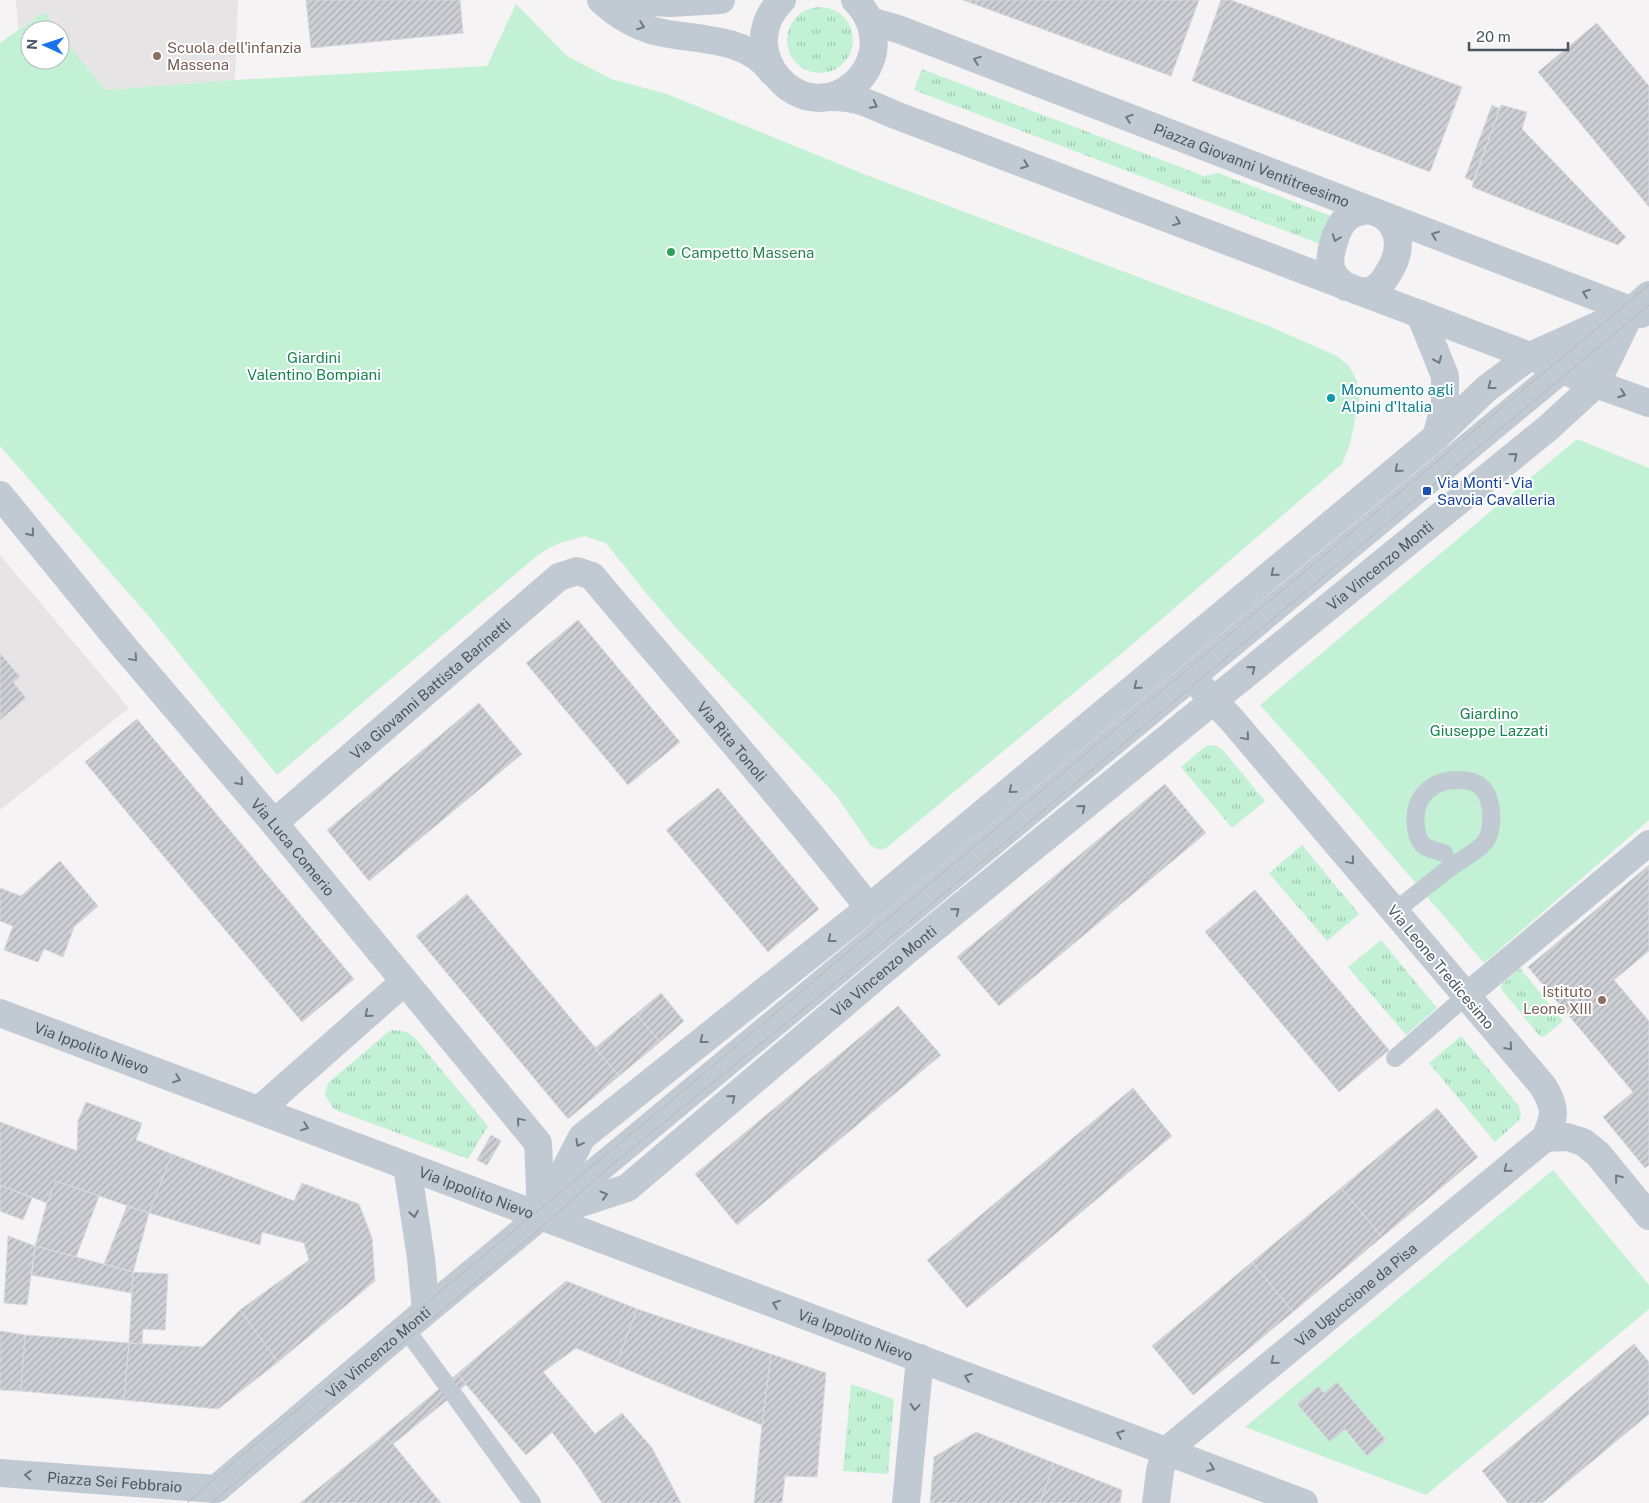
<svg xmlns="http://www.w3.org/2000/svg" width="1649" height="1503" font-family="'Public Sans',sans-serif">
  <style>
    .education { fill: #e6e4e5 }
    .grass { fill: url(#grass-tufts) }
    .park { fill: #c3f1d5 }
    .building { fill: url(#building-hatch); stroke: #d7d9de }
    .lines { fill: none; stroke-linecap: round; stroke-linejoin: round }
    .service { stroke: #c1cad2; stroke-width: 18 }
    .pedestrian { stroke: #c1cad2; stroke-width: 26 }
    .minor { stroke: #c1cad2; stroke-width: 28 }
    .tram { stroke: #b5b8bd; stroke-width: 1 }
    .oneway { stroke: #6e7983 }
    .education-dot { fill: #8d6e63; stroke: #fff; stroke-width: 2 }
    .leisure-dot { fill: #2e9e5b; stroke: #fff; stroke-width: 2 }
    .culture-dot { fill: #0f9aa8; stroke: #fff; stroke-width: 2 }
    .transit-dot { fill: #1a4fb4; stroke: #fff; stroke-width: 2 }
    .labels { text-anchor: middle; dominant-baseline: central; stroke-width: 4; stroke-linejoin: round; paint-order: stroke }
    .education-label { font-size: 15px; fill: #785e54; stroke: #fff; text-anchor: start }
    .street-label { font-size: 15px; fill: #4a5661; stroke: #fff }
    .leisure-label { font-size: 15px; fill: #27864d; stroke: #fff; text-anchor: start }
    .park-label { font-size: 15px; fill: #17864f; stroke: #fff }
    .culture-label { font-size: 15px; fill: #0d838f; stroke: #fff; text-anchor: start }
    .transit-label { font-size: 15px; fill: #164399; stroke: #fff; text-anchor: start }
  </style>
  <defs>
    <pattern id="grass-tufts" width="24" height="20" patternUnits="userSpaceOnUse" patternTransform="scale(1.25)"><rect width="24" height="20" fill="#c3f1d5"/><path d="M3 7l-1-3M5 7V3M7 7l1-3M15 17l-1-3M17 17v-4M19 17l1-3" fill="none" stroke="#a0c6b0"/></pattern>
    <pattern id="building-hatch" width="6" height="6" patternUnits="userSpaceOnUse" patternTransform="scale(1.25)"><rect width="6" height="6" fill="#cdcfd5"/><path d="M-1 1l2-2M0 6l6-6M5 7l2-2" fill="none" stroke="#a8abb0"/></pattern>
  </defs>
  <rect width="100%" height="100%" fill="#f5f3f3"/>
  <path class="education" d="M16 0H238L235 80 105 90 60 33V30H58L44 13 18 29Z
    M0 555 129 708 0 810Z"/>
  <path class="grass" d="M787 40a33 33 0 1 1 66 0a33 33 0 1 1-66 0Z
    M922 69 1204 176 1218 173 1336 218 1325 246 914 90Z
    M1209 745 1216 746 1222 749 1265 801 1232 828 1181 767 1202 749Z
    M1302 845 1359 914 1327 941 1269 873Z
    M1381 940 1437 1008 1406 1035 1348 967Z
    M1520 968 1563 1021 1545 1036 1541 1037 1538 1034 1502 990 1501 986 1503 983Z
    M392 1030 407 1032 415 1038 488 1126 468 1159 338 1111 333 1108 325 1095 328 1083 387 1033Z
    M1461 1036 1519 1106 1521 1115 1519 1120 1495 1142 1429 1063Z
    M851 1384 894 1399 888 1474 843 1471Z"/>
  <path class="park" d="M516 4 567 56 611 79 667 94 861 173 1266 325 1337 356 1349 366 1357 381 1359 401 1350 444 1342 464 1121 654 886 848 880 850 871 846 838 798 822 780 679 631 646 593 606 543 585 536 560 543 549 548 538 555 277 775 152 620 0 446V43L44 12 58 30H30V60H60V33L105 90 235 80 487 66Z
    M1577 439 1649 468V820L1484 963 1329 782 1260 705Z
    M1553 1170 1649 1285V1309L1426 1495 1245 1427Z"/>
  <path class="building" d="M306 0H460L463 33 311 48Z
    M963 0H1199L1171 76Z
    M1221 0H1231L1462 87 1430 172 1192 81Z
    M1597 23 1649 86V207L1538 72Z
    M1492 105 1500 109 1473 181 1465 178Z
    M1501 105 1527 112 1522 129 1626 237 1618 245 1472 187Z
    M578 620 680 742 628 785 526 663Z
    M0 653 20 677 13 682 26 698 0 720Z
    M479 703 522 754 369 881 327 830Z
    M137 719 354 979 302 1022 85 762Z
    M1165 784 1206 833 999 1006 957 957Z
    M718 788 819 909 768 952 666 830Z
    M60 861 98 906 74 927 63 957 44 949 38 962 4 950 13 926 0 921V888L21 896Z
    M1649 865V951L1614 980 1649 1021V1165L1645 1168 1603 1117 1633 1092 1528 967Z
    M1255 890 1389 1050 1339 1092 1205 932Z
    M467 894 619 1076 568 1119 416 936Z
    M661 993 684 1021 660 1042 636 1014Z
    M898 1006 941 1055 737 1225 695 1174Z
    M636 1014 660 1042 619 1076 595 1048Z
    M1133 1088 1172 1136 967 1308 927 1260Z
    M86 1102 142 1123 136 1140 172 1154 149 1213 56 1181 47 1203 0 1185V1122L77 1151 78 1121Z
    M1437 1108 1478 1157 1382 1237 1341 1188Z
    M491 1135 501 1141 487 1165 477 1160Z
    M172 1154 294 1201 302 1183 359 1204 372 1238 375 1281 278 1362 240 1310 309 1260 304 1243 262 1232 260 1245 149 1213Z
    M56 1181 99 1196 76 1257 35 1246 47 1203Z
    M0 1185 32 1198 23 1220 0 1211Z
    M1341 1188 1382 1237 1293 1312 1252 1262Z
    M127 1206 149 1213 133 1272 104 1264Z
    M8 1236 35 1246 27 1305 4 1303Z
    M35 1246 133 1272 132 1293 32 1275Z
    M1252 1262 1293 1312 1193 1395 1152 1346Z
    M133 1272 168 1274 165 1330 143 1329 142 1344 129 1343Z
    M566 1281 637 1309 616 1365 576 1348 543 1372 576 1411 526 1455 457 1374Z
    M637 1309 771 1354 762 1425 616 1365Z
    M240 1310 278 1362 218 1409 124 1400 129 1343 203 1347Z
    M0 1331 25 1335 21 1391 0 1390Z
    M25 1335 129 1343 124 1400 21 1391Z
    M1634 1344 1649 1362V1414L1542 1503H1508L1482 1471Z
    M771 1354 826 1373 817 1477 785 1476 782 1503H754L762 1425Z
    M457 1374 467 1384 393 1444 384 1435Z
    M1337 1382 1386 1440 1367 1456 1345 1429 1330 1442 1297 1404 1318 1386 1324 1393Z
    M576 1411 595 1434 622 1413 652 1448 681 1503H602L580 1469 552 1432Z
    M976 1432 1054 1463 1040 1503H930L934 1457Z
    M384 1435 393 1444 441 1503H300Z
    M1054 1463 1122 1490 1120 1503H1040Z"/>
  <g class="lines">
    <path class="service" d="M1394 912C1413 897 1432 881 1451 867 1462 859 1477 852 1485 842 1495 828 1493 795 1479 785 1474 782 1466 780 1460 780 1431 779 1412 798 1416 828 1417 834 1418 840 1423 845 1430 850 1437 851 1444 853
      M1395 1058 1466 996
      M405 1328 446 1384
      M454 1395 532 1503"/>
    <path class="pedestrian" d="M1466 996 1649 843"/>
    <g class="minor">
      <path d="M601 0C616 14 634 25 654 31 692 41 747 35 772 72"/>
      <path d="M623 0 670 3 721 0"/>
      <path d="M782 0C730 51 801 130 854 84 864 76 870 65 873 52 876 32 869 14 855 0"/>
      <path id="s1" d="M870 21 898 29 1641 314"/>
      <path d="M827 97C859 96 870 105 898 116L1530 356 1596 384 1649 403"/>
      <path d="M1346 287C1340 282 1333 276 1331 268 1328 255 1337 225 1348 217 1354 212 1363 211 1370 210"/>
      <path d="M1358 291C1362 291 1367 292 1370 291 1378 288 1383 282 1387 275 1400 256 1404 232 1384 216"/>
      <path d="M1420 314 1445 376V405L1436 437"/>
      <path id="s2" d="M0 495 124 647 274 823 538 1143 541 1214"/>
      <path id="s3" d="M274 823 559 577 577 571 592 576C684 686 781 795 869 908"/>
      <path id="s4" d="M0 1013 1304 1503"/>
      <path d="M259 1110 404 982"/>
      <path d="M1545 1138 1567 1137 1583 1142 1598 1154 1649 1216"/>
      <path d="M407 1166 421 1258 426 1311"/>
      <path d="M554 1206 1608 331"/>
      <path d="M541 1216 582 1137 869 908 1436 437 1486 389 1530 356 1632 310 1649 295"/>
      <path id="s5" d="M1166 1451 1545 1138C1556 1114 1556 1109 1543 1086L1232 720 1201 687"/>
      <path id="s6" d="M0 1473 216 1489"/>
      <path id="s7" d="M216 1489 426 1311 541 1216 627 1188 905 952 1548 428 1596 384 1632 310"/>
      <path d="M906 1503 920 1358"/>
      <path d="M1156 1503 1160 1471 1166 1451"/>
    </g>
    <path class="tram" d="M187 1503 234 1462 672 1100 861 941 1649 285
      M211 1503 534 1234 608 1168 871 954 1649 305"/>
  </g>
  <defs><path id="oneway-chevron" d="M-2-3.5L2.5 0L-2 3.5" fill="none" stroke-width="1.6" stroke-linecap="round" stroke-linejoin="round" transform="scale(1.25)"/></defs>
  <g class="oneway">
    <use href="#oneway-chevron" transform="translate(641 26) rotate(21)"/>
    <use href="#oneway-chevron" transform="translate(977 60) rotate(-159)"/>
    <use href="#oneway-chevron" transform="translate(874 105) rotate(27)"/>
    <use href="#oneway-chevron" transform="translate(1129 118) rotate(-159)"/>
    <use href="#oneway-chevron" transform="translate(1025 165) rotate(21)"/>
    <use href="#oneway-chevron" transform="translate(1177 222) rotate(21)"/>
    <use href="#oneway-chevron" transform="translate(1435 235) rotate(-159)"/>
    <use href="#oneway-chevron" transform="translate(1336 238) rotate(111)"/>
    <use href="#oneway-chevron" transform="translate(1586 293) rotate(-159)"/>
    <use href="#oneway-chevron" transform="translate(1438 360) rotate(68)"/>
    <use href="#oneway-chevron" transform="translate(1491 386) rotate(142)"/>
    <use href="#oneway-chevron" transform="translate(1622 394) rotate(20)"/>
    <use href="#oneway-chevron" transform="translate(1514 456) rotate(-39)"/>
    <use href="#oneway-chevron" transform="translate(1398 469) rotate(140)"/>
    <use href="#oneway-chevron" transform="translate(31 533) rotate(51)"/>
    <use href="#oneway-chevron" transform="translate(1274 573) rotate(140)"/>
    <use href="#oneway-chevron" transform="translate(134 658) rotate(49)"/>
    <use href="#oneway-chevron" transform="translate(1252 669) rotate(-39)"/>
    <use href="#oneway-chevron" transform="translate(1137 686) rotate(141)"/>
    <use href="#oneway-chevron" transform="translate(1246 737) rotate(50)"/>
    <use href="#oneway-chevron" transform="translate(240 782) rotate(49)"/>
    <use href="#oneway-chevron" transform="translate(1012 790) rotate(140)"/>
    <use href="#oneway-chevron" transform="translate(1082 808) rotate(-39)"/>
    <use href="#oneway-chevron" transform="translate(1351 861) rotate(50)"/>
    <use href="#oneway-chevron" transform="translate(956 911) rotate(-39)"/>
    <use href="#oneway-chevron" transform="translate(831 939) rotate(142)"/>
    <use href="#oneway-chevron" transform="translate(368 1014) rotate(139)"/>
    <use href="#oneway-chevron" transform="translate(703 1040) rotate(142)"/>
    <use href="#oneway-chevron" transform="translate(1509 1047) rotate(49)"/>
    <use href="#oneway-chevron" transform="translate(177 1079) rotate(21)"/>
    <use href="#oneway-chevron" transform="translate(732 1098) rotate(-40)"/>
    <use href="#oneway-chevron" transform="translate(520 1121) rotate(-130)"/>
    <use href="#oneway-chevron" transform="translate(305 1127) rotate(20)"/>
    <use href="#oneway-chevron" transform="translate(579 1143) rotate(119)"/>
    <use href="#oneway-chevron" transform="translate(1507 1169) rotate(141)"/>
    <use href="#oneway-chevron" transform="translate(1618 1178) rotate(-129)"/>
    <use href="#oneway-chevron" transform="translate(604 1195) rotate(-17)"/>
    <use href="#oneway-chevron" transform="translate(414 1214) rotate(81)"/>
    <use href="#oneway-chevron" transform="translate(776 1304) rotate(-159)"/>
    <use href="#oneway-chevron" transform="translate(1274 1361) rotate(141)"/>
    <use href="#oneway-chevron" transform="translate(968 1377) rotate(-159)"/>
    <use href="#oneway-chevron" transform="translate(915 1407) rotate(95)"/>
    <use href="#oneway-chevron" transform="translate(1120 1434) rotate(-159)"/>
    <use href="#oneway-chevron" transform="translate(1211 1468) rotate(21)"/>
    <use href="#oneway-chevron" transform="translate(28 1475) rotate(-176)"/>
  </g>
  <g class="education-dot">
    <circle cx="157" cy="56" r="5"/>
    <circle cx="1602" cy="1000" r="5"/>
  </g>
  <circle class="leisure-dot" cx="671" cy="252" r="5"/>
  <circle class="culture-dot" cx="1331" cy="398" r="5"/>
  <rect class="transit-dot" x="1422" y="486" width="10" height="10" rx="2.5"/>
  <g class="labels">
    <g class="education-label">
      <text x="167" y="47">Scuola dell'infanzia<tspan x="167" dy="17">Massena</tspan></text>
      <text x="1592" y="991" text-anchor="end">Istituto<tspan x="1592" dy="17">Leone XIII</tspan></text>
    </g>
    <g class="street-label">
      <text stroke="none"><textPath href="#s1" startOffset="408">Piazza Giovanni Ventitreesimo</textPath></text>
      <text stroke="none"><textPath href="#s7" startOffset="1492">Via Vincenzo Monti</textPath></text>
      <text stroke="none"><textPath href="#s3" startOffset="206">Via Giovanni Battista Barinetti</textPath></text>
      <text stroke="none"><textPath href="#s3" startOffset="628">Via Rita Tonoli</textPath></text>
      <text stroke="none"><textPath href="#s2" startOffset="458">Via Luca Comerio</textPath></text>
      <text transform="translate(1441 967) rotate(50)">Via Leone Tredicesimo</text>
      <text stroke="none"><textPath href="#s7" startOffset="851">Via Vincenzo Monti</textPath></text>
      <text stroke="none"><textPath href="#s4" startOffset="98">Via Ippolito Nievo</textPath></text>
      <text stroke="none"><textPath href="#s4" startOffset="509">Via Ippolito Nievo</textPath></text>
      <text stroke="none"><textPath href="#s5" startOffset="246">Via Uguccione da Pisa</textPath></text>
      <text stroke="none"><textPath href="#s4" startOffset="914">Via Ippolito Nievo</textPath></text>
      <text stroke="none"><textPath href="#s7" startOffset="212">Via Vincenzo Monti</textPath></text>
      <text stroke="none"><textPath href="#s6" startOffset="115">Piazza Sei Febbraio</textPath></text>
    </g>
    <g class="leisure-label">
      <text x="681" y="252">Campetto Massena</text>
    </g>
    <g class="park-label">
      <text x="314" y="357">Giardini<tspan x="314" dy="17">Valentino Bompiani</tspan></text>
      <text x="1489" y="713">Giardino<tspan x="1489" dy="17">Giuseppe Lazzati</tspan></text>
    </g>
    <g class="culture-label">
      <text x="1341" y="389">Monumento agli<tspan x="1341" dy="17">Alpini d'Italia</tspan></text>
    </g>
    <g class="transit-label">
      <text x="1437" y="482">Via Monti - Via<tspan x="1437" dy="17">Savoia Cavalleria</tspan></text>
    </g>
  </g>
  <g transform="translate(45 45) rotate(273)"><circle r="24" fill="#ffffff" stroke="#b7bbc0"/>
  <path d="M0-4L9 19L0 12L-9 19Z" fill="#1a73e8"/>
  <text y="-8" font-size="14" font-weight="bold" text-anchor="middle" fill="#4a5661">N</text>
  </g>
  <path d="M1469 42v8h99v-8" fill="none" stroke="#4a5661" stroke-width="2.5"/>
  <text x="1476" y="42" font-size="15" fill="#4a5661" stroke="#ffffff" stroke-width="4" paint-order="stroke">20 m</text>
</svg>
